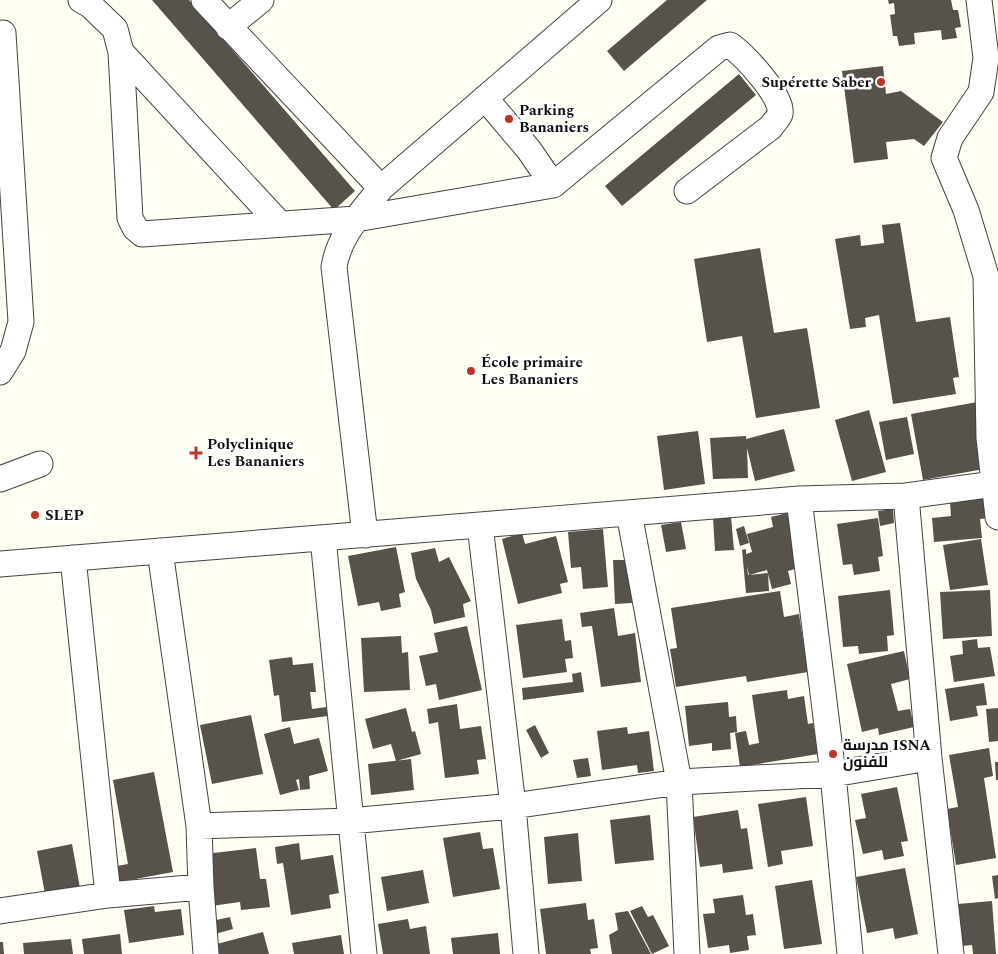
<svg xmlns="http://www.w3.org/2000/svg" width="998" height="954" font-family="Spectral,Cairo,serif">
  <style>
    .building { fill: #58524c }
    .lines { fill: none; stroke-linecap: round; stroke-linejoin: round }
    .minor-casing { stroke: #434343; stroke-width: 27 }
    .minor { stroke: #fff; stroke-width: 25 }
    .poi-dot { fill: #bf3329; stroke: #fff; stroke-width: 2 }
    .labels { text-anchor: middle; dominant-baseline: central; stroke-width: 5; stroke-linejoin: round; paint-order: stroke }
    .poi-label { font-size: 15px; font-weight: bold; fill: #101010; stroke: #fff; text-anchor: start }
  </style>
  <rect width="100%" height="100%" fill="#fffef3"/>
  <path class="building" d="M152 0H189L355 191 334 210Z
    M667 0H707L624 71 607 51Z
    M888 0H951L953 10H958L961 27 955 28 957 38 942 40 941 30 914 33 915 44 899 46 897 36H893L890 15 895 14 894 3 889 4Z
    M883 66 886 94 901 91 943 122 924 146 914 139 886 142 888 159 854 163 842 71Z
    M739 74 756 95 622 206 605 186Z
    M900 223 916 322 950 317 959 377 953 378 956 394 893 404 879 315 865 318 866 327 850 329 835 239 860 235 861 246 884 243 882 225Z
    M760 248 774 333 807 328 820 408 756 418 742 336 707 342 694 259Z
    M983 401 995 467 923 480 911 414Z
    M869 410 886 472 852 481 835 420Z
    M907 417 914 454 886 460 879 422Z
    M784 429 795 471 755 481 747 448 748 478 713 479 710 438 746 436V439Z
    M698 431 705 484 664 490 657 436Z
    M988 498 990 518 980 519 982 538 934 542 932 518 951 516 950 502Z
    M893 509 894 523 880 526 878 511Z
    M787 513 801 567 788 571 791 584 772 589 767 570 749 575 747 566 748 575 768 573 769 591 746 593 742 550 746 549V554L752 552 747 534 773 527 771 517Z
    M731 517 734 550 715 551 713 518Z
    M878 518 883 556 878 557 880 571 854 575 852 564 843 565 837 524Z
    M681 522 686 549 666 552 661 525Z
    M744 526 749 543 740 546 736 529Z
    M603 529 608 587 583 589 581 567 571 568 568 532Z
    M522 533 525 544 556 536 568 582 560 584 562 593 518 604 502 539Z
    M981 539 988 585 950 590 943 545Z
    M396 547 405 592 399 594 401 607 381 611 379 602 358 606 348 556Z
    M435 548 439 562 449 557 471 601 463 604 465 617 434 624 431 610 416 579 411 553Z
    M613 560H630L632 603 615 604Z
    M890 590 894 635 887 636 888 651 859 654 858 646 843 647 838 596Z
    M990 590 992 636 943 639 940 592Z
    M780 591 784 617 799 614 808 672 747 682 746 676 676 687 670 649 677 648 671 608Z
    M614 608 618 636 635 633 641 682 601 687 592 626 582 627 580 613Z
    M562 619 565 641 571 640 573 658 565 659 567 672 523 678 516 625Z
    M467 626 482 690 439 700 436 684 426 686 419 656 438 652 434 633Z
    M401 636 402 653 408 652 410 690 364 692 361 638Z
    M977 639 978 648 990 647 995 676 954 682 950 656 963 654 962 641Z
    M904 651 910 679 891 684 898 711 910 709 914 727 879 735 878 728 862 732 847 664Z
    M292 657 293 665 313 663 316 692H310L312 709 327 707 328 716 282 722 279 695 274 696 269 660Z
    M581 672 584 692 523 700 522 688 573 682 572 674Z
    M984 683 987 705 976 706 978 716 950 721 945 689Z
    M787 690 788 699 804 696 808 724 813 723 818 754 740 767 735 733 746 731 749 745 759 743 752 695Z
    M728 702 729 717 736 716 737 732 730 733 731 749 712 751V743L689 746 685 706Z
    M457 704 460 729 481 726 486 759 477 760 479 774 445 778 438 722 429 724 427 709Z
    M406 708 412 732 415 731 421 754 396 761 391 744 373 749 365 719Z
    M998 708V741L989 742 986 709Z
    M251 715 263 774 212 784 200 725Z
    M535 725 549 753 541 758 526 730Z
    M290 727 294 744 319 738 328 771 309 776 310 789 300 790 299 779 296 780 299 790 280 795 264 734Z
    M627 727 628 734 649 731 654 771 638 773 637 765 602 770 597 731Z
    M989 748 993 776 984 778 996 858 956 865 947 809 958 807 949 755Z
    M588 758 591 776 577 778 573 760Z
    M411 759 414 790 371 795 368 764Z
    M995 762H998V780H996Z
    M154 772 173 872 114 883 111 867 128 864 113 780Z
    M897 787 908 841 901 842 904 856 884 860 882 850 863 854 855 820 866 818 861 794Z
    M806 797 813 846 781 851 783 864 768 867 758 804Z
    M738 810 741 829 747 828 753 869 723 873 722 864 700 867 693 817Z
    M650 815 654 860 615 864 610 820Z
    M480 832 483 849 493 848 500 889 453 897 443 838Z
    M578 833 582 881 548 884 544 837Z
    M299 843 301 860 333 855 339 893 329 895 331 908 291 915 283 863 277 864 275 847Z
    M72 844 80 888 45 894 37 851Z
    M256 848 260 879H266L270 907 241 910 240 902 211 906 205 854Z
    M905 868 918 934 895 939 893 928 867 933 856 877Z
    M423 870 429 903 387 911 381 877Z
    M998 875V898L995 899 992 876Z
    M812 880 822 944 784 949 775 886Z
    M743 895 746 915 753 914 756 935 747 936 749 950 730 953 729 945 708 948 703 914 715 913 713 899Z
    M992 901 996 954H973L972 945 961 946 958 904Z
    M586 903 588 920 594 919 598 948 590 949 591 954H546L540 909Z
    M154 906 155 912 181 909 184 935 129 943 124 910Z
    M642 906 648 917 653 915 669 946 652 954 630 911Z
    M628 911 651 954H612L609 935 618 930 615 913Z
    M230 917 233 929 215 934 212 921Z
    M408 919 410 929 426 926 430 954H383L378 924Z
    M263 932 269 954H215L213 945Z
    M498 933 500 954H453L451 938Z
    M120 934 122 954H84L82 939Z
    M341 935 344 954H294L292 943Z
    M71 939 73 954H24L23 943Z
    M0 942H3L4 954H0Z"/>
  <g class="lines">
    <g class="minor-casing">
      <path id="minor" d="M81 0 90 5 115 29 121 52 130 218 135 228 142 234 356 219 553 185
        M204 0 381 188
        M979 0 986 58 981 92 950 138 944 158 966 210 986 276 989 438 998 517
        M228 27 261 0
        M121 52 280 224
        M485 98 529 150 553 185 719 48 730 45C744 55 784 97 780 114 779 118 773 123 771 127L687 191
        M0 372 13 351 21 322 3 33
        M0 479 40 464
        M906 496 929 758 951 954
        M799 499 833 774 850 954
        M629 513 679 782 687 954
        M480 525 513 806 526 954
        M365 535 334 267C339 235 362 212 381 188L599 0
        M323 538 364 954
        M160 551 199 826 201 887 206 954
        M73 558 108 895
        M0 564 799 499 906 496 994 484
        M199 826 350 821 513 806 679 782 833 774 929 758
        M0 911 108 895 201 887"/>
    </g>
    <use href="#minor" class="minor"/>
  </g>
  <g class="poi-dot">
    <circle cx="881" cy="82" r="5"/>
    <circle cx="509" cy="119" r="5"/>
    <circle cx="471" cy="371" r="5"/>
    <path d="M193.5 445.5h5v5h5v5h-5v5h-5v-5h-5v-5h5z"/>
    <circle cx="35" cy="515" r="5"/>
    <circle cx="833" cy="754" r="5"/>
  </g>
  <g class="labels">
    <g class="poi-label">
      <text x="871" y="82" text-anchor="end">Supérette Saber</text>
      <text x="519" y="110">Parking<tspan x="519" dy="17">Bananiers</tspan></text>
      <text x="481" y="362">École primaire<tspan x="481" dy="17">Les Bananiers</tspan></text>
      <text x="207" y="444">Polyclinique<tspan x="207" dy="17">Les Bananiers</tspan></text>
      <text x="45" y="515">SLEP</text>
      <text x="843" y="745">مدرسة ISNA<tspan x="843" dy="17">للفنون</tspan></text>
    </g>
  </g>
</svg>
